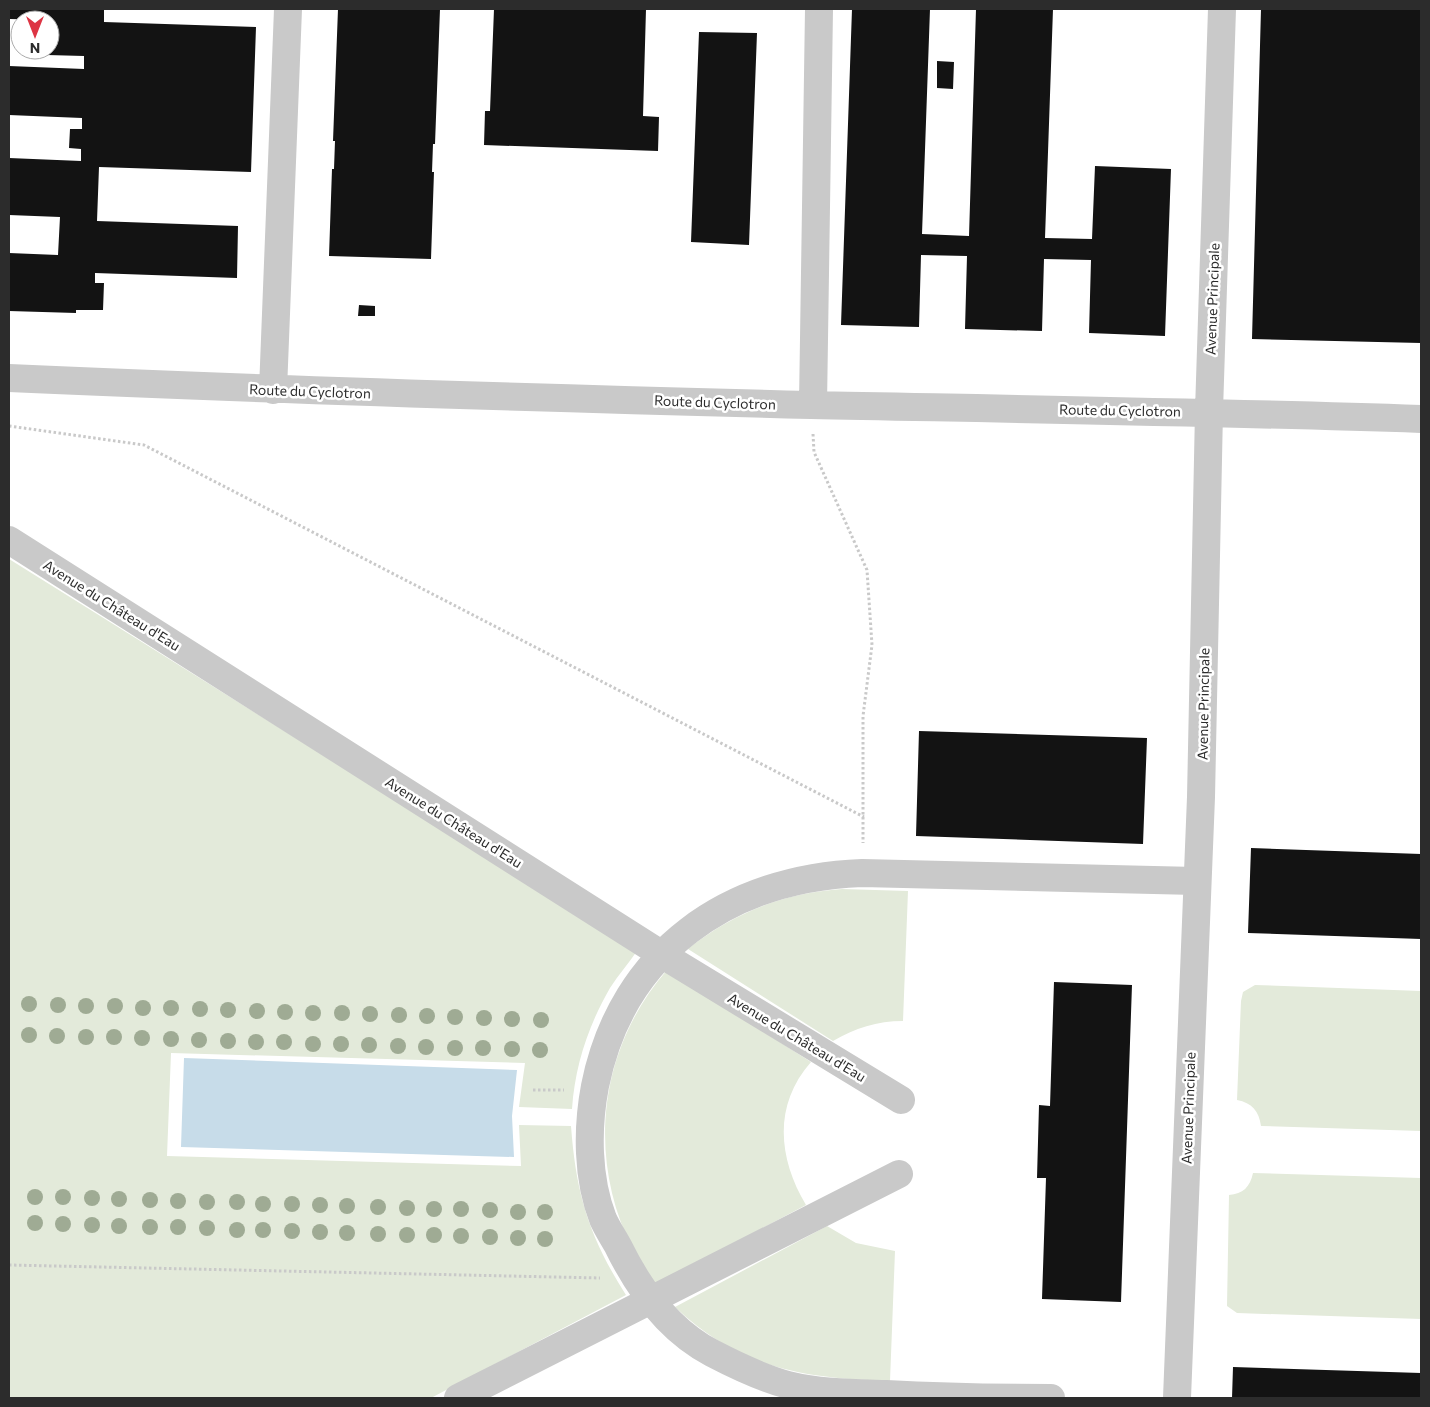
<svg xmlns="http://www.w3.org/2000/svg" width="1430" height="1407" font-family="Commissioner,sans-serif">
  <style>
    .green { fill: #e3eada }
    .water { fill: #c7dce9 }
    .building { fill: #131313 }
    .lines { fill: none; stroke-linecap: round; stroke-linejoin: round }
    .path { stroke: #c9c9c9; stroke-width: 3; stroke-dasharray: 2.5 2.5; stroke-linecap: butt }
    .minor { stroke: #c9c9c9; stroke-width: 28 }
    .tree { fill: #9fab94 }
    .labels { text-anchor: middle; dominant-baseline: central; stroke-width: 5; stroke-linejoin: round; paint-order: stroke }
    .street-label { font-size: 14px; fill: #2c2c2c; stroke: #fff }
  </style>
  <rect width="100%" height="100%" fill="#fff"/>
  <path class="green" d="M9 559 637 951C629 963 618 975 610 988 588 1026 575 1066 572 1109L519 1107 525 1063 171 1053 167 1156 521 1166 519 1125 571 1126C576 1194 589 1237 626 1295L431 1398H9Z
    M842 889 908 891 903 1021C877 1021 855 1028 833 1041L688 949C733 913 784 893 842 889Z
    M667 970 811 1062C773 1105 778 1158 806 1205L655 1285C648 1274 639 1262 633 1250 586 1157 599 1048 667 970Z
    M1255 985 1421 991V1131L1261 1126C1259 1111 1252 1103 1237 1100L1241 1001 1243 992Z
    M1253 1173 1421 1178V1319L1237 1313 1227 1306 1229 1195C1243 1194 1250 1187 1253 1173Z
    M827 1226 856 1243 895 1251 890 1381C803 1378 741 1369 675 1307Z"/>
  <path class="water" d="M184 1058 517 1070 512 1116 514 1157 181 1147Z"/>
  <path class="building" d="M9 9H104V22L256 27 251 172 99 167 97 221 238 226 237 278 95 273V283H104L103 310H76V313L9 311V253L58 255 60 217 9 215V158L81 161V149L69 148 70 129H82V118L9 115V66L84 69V56L47 55V50H50V20L9 19Z
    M338 9H440L435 144H433L432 172H434L431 259 329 256 332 169H334L335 141H333Z
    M494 9H646L643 116 659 117 658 151 484 145 485 111H490Z
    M852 9H930L922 234 969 236 976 9H1053L1045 238 1092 239 1095 166 1171 169 1165 336 1089 333 1091 260 1044 259 1042 331 965 329 967 256 921 255 919 327 841 325Z
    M1261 9H1421V343L1252 339Z
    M699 32 757 33 749 245 691 242Z
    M937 61 954 62 953 89 937 88Z
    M359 305 375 306V316H358Z
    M919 731 1147 738 1143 844 916 836Z
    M1251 848 1421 854V939L1248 933Z
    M1054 982 1132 985 1121 1302 1042 1299 1046 1178H1037L1039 1105 1050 1106Z
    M1233 1367 1421 1373V1398H1232Z"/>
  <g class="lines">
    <path class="path" d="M9 426 144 445 864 817
      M813 434 814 452 867 570 872 645 863 716V843
      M533 1090H564
      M9 1265 600 1278"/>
    <path class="minor" d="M9 378C276 390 543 398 811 405 1014 409 1218 412 1421 419
      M273 390 288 9
      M813 405 819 9
      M9 540 661 954 901 1100
      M458 1398 899 1174
      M1051 1398C996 1398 941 1397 886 1394 853 1393 820 1393 788 1385 762 1378 735 1365 712 1353 668 1330 639 1289 618 1246 613 1237 607 1228 603 1219 587 1178 587 1128 595 1086 622 951 729 878 862 873L1196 881
      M1177 1398 1201 797 1209 411 1222 9"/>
  </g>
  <g class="tree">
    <circle cx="29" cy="1004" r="8"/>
    <circle cx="58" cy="1005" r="8"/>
    <circle cx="86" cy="1006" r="8"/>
    <circle cx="115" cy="1006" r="8"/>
    <circle cx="143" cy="1008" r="8"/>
    <circle cx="171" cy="1008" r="8"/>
    <circle cx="200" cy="1009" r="8"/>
    <circle cx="228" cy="1010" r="8"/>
    <circle cx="257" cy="1011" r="8"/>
    <circle cx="285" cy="1012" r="8"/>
    <circle cx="313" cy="1013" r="8"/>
    <circle cx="342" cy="1013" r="8"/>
    <circle cx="370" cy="1014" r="8"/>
    <circle cx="399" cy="1015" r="8"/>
    <circle cx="427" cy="1016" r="8"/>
    <circle cx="455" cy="1017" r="8"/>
    <circle cx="484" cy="1018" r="8"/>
    <circle cx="512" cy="1019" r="8"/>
    <circle cx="541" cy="1020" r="8"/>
    <circle cx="29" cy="1035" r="8"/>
    <circle cx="57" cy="1036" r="8"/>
    <circle cx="86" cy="1037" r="8"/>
    <circle cx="114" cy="1037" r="8"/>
    <circle cx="142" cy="1038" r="8"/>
    <circle cx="171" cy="1039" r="8"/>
    <circle cx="199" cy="1040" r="8"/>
    <circle cx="228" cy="1041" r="8"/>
    <circle cx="256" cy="1042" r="8"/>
    <circle cx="284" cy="1042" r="8"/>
    <circle cx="313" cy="1044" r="8"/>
    <circle cx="341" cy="1044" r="8"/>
    <circle cx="369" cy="1045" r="8"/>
    <circle cx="398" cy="1046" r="8"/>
    <circle cx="426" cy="1047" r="8"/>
    <circle cx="455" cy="1048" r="8"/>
    <circle cx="483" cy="1048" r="8"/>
    <circle cx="512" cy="1049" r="8"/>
    <circle cx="540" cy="1050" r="8"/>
    <circle cx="35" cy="1197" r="8"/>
    <circle cx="63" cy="1197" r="8"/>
    <circle cx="92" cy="1198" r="8"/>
    <circle cx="119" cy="1199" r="8"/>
    <circle cx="150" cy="1200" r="8"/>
    <circle cx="178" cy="1201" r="8"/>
    <circle cx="207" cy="1202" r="8"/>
    <circle cx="237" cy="1202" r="8"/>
    <circle cx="263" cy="1204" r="8"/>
    <circle cx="292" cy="1204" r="8"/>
    <circle cx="320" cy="1205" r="8"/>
    <circle cx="347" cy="1206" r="8"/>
    <circle cx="378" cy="1207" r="8"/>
    <circle cx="407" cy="1208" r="8"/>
    <circle cx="434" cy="1209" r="8"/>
    <circle cx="461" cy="1209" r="8"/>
    <circle cx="490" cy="1210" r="8"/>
    <circle cx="518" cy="1212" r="8"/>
    <circle cx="545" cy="1212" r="8"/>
    <circle cx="35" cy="1223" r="8"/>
    <circle cx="63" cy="1224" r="8"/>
    <circle cx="92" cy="1225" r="8"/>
    <circle cx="119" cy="1226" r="8"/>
    <circle cx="150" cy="1227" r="8"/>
    <circle cx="178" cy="1227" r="8"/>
    <circle cx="207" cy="1228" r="8"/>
    <circle cx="237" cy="1230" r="8"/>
    <circle cx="263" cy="1230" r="8"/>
    <circle cx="292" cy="1231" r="8"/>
    <circle cx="320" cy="1232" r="8"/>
    <circle cx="347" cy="1233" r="8"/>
    <circle cx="378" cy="1234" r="8"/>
    <circle cx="407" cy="1235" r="8"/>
    <circle cx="434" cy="1235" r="8"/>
    <circle cx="461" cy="1236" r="8"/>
    <circle cx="490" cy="1237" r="8"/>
    <circle cx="518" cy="1238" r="8"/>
    <circle cx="545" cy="1239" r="8"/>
  </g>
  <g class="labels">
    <g class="street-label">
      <text transform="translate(1212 299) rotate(-88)">Avenue Principale</text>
      <text transform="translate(310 391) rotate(2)">Route du Cyclotron</text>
      <text transform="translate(715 402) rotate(2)">Route du Cyclotron</text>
      <text transform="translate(1120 410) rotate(1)">Route du Cyclotron</text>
      <text transform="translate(112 605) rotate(32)">Avenue du Château d'Eau</text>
      <text transform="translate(1203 704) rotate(-89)">Avenue Principale</text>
      <text transform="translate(454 822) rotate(32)">Avenue du Château d'Eau</text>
      <text transform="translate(797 1037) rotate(31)">Avenue du Château d'Eau</text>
      <text transform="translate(1188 1108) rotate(-88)">Avenue Principale</text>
    </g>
  </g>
  <rect width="1430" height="1407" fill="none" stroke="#2c2c2c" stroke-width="20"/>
  <g transform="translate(35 35) rotate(180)"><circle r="24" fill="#ffffff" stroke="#ababab"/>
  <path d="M0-4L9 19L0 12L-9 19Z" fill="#dd3544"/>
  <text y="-8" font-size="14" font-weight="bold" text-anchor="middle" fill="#2c2c2c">N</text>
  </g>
</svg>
